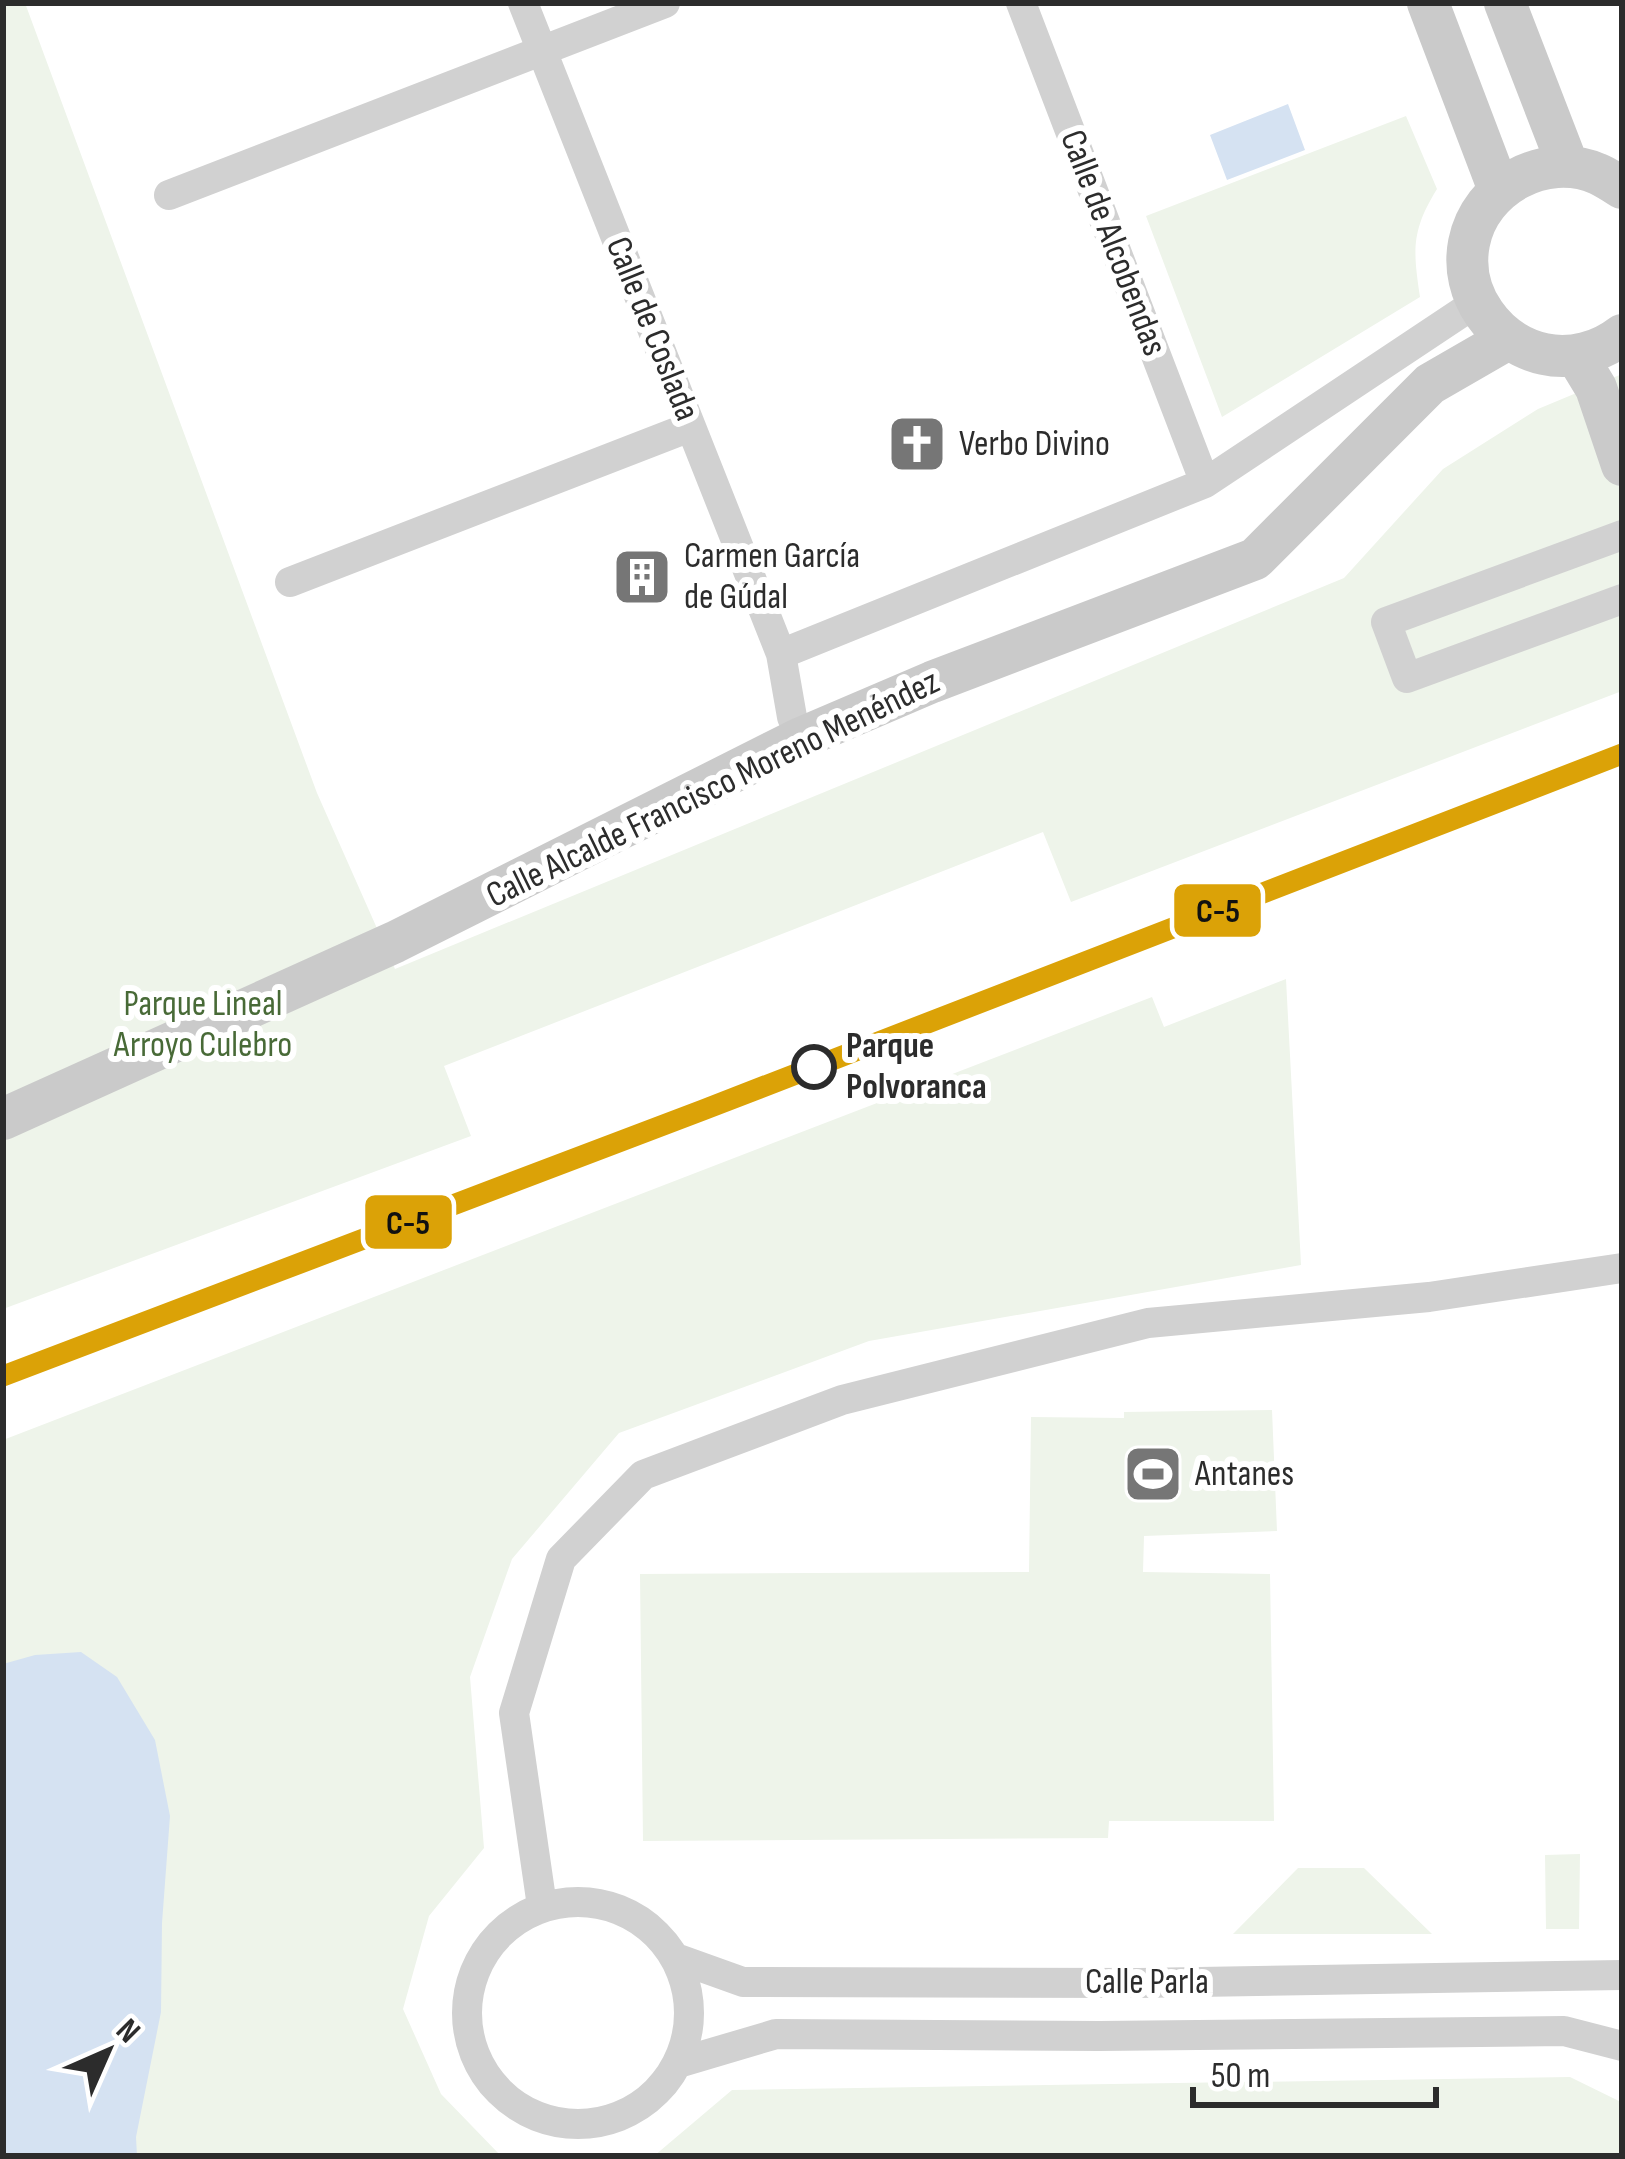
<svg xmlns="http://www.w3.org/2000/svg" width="1625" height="2159" font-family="'Sofia Sans Condensed',sans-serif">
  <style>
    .green { fill: #eef4ea }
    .water { fill: #d5e2f2 }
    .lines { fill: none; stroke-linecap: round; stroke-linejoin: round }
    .street { stroke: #d1d1d1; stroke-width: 30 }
    .secondary { stroke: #cacaca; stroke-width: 42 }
    .rail-1-casing { stroke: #fff; stroke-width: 30 }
    .rail-1 { stroke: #dba207; stroke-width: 21 }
    .stop-dot { fill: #fff; stroke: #2c2c2c; stroke-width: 6 }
    .labels { text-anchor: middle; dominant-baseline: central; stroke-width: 12; stroke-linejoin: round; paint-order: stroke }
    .street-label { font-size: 36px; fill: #2c2c2c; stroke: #fff }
    .poi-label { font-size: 36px; fill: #2c2c2c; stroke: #fff; text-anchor: start }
    .park-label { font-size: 36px; fill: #486a37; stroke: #fff }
    .stop-label { font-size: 36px; font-weight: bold; fill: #2c2c2c; stroke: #fff; text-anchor: start }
    .line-badge { stroke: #fff; stroke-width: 4.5 }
    .pale-badge-label { font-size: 33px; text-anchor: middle; font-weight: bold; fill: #111 }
  </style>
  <rect width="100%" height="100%" fill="#fff"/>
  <path class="green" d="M3 3H25L317 793 395 969 1344 578 1443 469 1538 409 1622 374V691L1071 902 1043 832 444 1066 471 1136 3 1309Z
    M1406 116 1437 189C1411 231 1413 250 1420 297L1222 417 1146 216Z
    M1286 979 1301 1265 869 1341 619 1433 512 1559 470 1677 484 1848 429 1916 403 2009 441 2094 501 2156H3V1440L1152 997 1164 1027Z
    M1272 1410 1277 1531 1144 1536 1143 1572 1270 1574 1274 1821H1109L1108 1838 643 1841 640 1574 1029 1572 1031 1417 1124 1418V1412Z
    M1580 1854 1579 1929H1546L1545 1855Z
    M1298 1868H1364L1432 1934H1233Z
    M1570 2077 1621 2102 1622 2156H654L732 2090Z"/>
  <path class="water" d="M1288 104 1305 150 1227 180 1210 135Z
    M81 1652 117 1677 155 1740 170 1816 162 1923 161 2012 136 2137 137 2156H3V1664L35 1655Z"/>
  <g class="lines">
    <path class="street" d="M523 3 781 654 792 717 801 738
      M1021 3 1205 483
      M169 195 665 3
      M1622 535 1386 622 1407 678 1622 599
      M290 582 690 427
      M781 654 1205 483 1477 302
      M467 2013a111 111 0 1 1 222 0a111 111 0 1 1-222 0Z
      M542 1906 514 1713 561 1559 643 1475 842 1400 1148 1323 1429 1297 1622 1268
      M676 1958 743 1982 1139 1983 1622 1975
      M678 2063 776 2034 1099 2036 1564 2031 1622 2046"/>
    <path class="secondary" d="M1428 3 1499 190
      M1505 3 1568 166
      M1622 188C1615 184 1606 177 1598 174 1545 151 1480 186 1469 243 1459 294 1495 343 1544 354 1571 360 1600 352 1622 335
      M1576 355 1596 388 1622 465
      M3 1119 395 942 801 738 932 682 1255 559 1430 384 1508 339"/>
    <g class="rail-1-casing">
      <path id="rail-1" d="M3 1376 703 1110 1622 754"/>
    </g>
    <use href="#rail-1" class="rail-1"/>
  </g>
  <defs>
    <g id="church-square" transform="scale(3)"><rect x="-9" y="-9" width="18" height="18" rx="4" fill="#767676" stroke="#fff"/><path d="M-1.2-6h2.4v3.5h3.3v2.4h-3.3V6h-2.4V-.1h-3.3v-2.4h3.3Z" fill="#fff"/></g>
    <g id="building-square" transform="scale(3)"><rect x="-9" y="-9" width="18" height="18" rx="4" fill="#767676" stroke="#fff"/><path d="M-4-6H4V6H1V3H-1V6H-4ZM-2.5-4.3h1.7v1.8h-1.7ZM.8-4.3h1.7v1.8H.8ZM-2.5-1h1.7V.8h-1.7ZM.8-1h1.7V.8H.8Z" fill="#fff"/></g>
    <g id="stadium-square" transform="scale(3)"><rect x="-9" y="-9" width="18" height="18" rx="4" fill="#767676" stroke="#fff"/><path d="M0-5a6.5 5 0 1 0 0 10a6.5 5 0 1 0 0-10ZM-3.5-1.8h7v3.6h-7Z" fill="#fff"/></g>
  </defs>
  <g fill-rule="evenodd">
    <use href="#church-square" x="917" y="444"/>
    <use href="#building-square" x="642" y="577"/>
    <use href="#stadium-square" x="1153" y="1474"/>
  </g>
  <circle class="stop-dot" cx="814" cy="1067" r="20"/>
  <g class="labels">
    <g class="street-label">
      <text transform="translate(1113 243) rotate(69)">Calle de Alcobendas</text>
      <text transform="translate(652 329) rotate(68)">Calle de Coslada</text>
      <text transform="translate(713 789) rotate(-26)">Calle Alcalde Francisco Moreno Menéndez</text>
      <text x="1147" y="1982">Calle Parla</text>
    </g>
    <g class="poi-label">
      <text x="959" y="444">Verbo Divino</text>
      <text x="684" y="556">Carmen García<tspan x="684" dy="41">de Gúdal</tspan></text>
      <text x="1195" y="1474">Antanes</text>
    </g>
    <g class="park-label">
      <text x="203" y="1004">Parque Lineal<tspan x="203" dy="41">Arroyo Culebro</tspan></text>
    </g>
    <g class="stop-label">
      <text x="846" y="1046">Parque<tspan x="846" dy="41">Polvoranca</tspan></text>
    </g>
  </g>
  <g class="line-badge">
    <rect x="1172" y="882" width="91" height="57" rx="12" fill="#dba207"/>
    <rect x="363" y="1193" width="91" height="58" rx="12" fill="#dba207"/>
  </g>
  <g class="pale-badge-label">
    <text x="1218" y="922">C-5</text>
    <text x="408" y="1234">C-5</text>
  </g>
  <rect width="1625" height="2159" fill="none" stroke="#2c2c2c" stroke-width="12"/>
  <g transform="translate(108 2051) rotate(45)" stroke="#ffffff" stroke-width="9" paint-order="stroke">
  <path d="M0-9L21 45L0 30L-21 45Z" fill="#2c2c2c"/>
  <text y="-18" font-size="33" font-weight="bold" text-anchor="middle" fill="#2c2c2c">N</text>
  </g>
  <path d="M1193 2087v18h243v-18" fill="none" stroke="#2c2c2c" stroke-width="6"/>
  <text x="1211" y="2087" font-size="36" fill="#2c2c2c" stroke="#ffffff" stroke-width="9" paint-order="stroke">50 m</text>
</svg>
